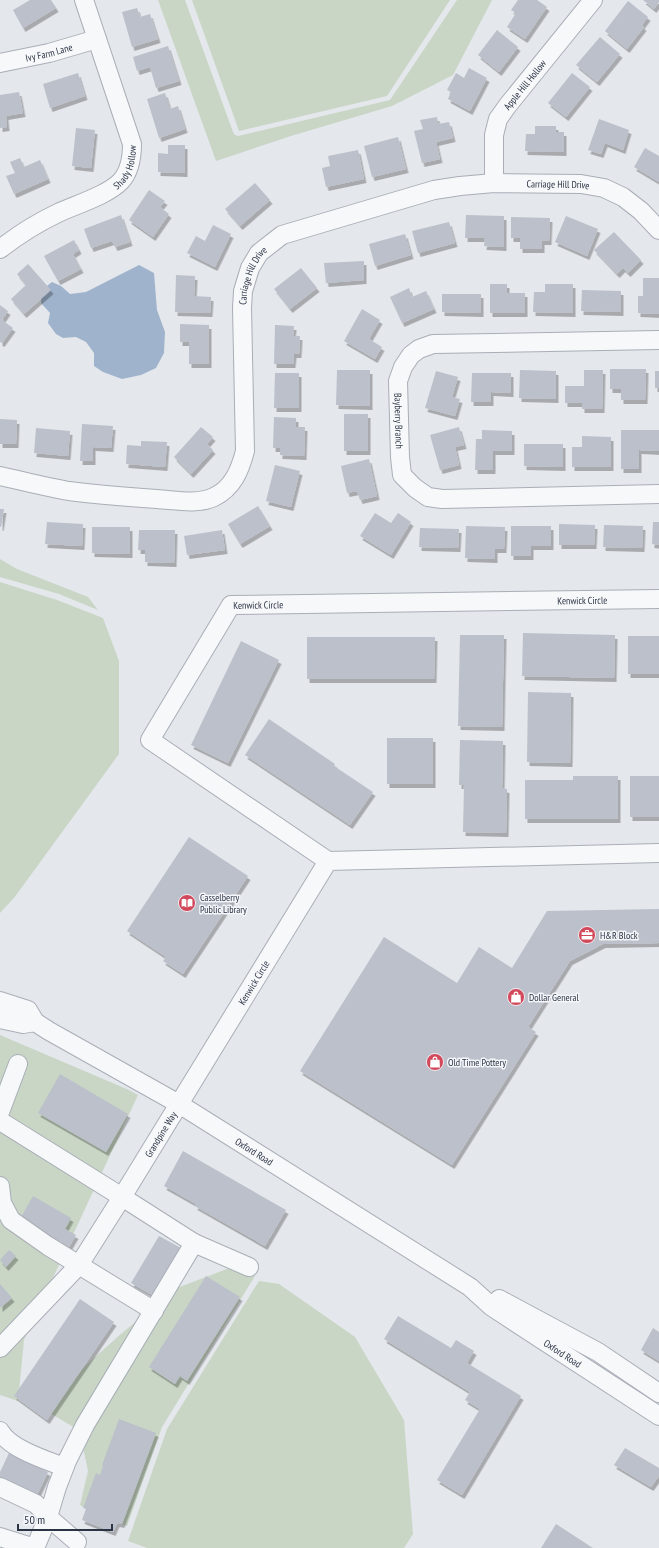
<svg xmlns="http://www.w3.org/2000/svg" width="659" height="1548" font-family="'PT Sans Narrow',sans-serif">
  <style>
    .green { fill: #c9d6c5 }
    .water { fill: #9fb4cc }
    .building { fill: #bbc0ca; filter: url(#shadow) }
    .lines { fill: none; stroke-linecap: round; stroke-linejoin: round }
    .minor-casing { stroke: #a9aeb7; stroke-width: 20 }
    .minor { stroke: #f7f8fa; stroke-width: 18 }
    .labels { text-anchor: middle; dominant-baseline: central; stroke-width: 3; stroke-linejoin: round; paint-order: stroke }
    .street-label { font-size: 10px; fill: #2b3445; stroke: #f4f6f9 }
    .poi-label { font-size: 10px; fill: #2b3445; stroke: #f4f6f9; text-anchor: start }
  </style>
  <defs>
    <filter id="shadow"><feDropShadow dx="2.5" dy="4" stdDeviation="0" flood-color="#0004"/></filter>
  </defs>
  <rect width="100%" height="100%" fill="#e4e7ec"/>
  <path class="green" d="M158 0H185L233 132 235 135 238 136 390 100 457 0H492L453 75 392 106 291 136 216 161Z
    M192 0H450L387 96 239 131Z
    M0 559 17 569 88 597 98 610 59 594 0 577Z
    M0 582 57 600 103 618 119 661V754L14 898 0 913Z
    M0 1035 129 1090 138 1095 24 1340 18 1401 0 1395Z
    M232 1267 255 1276 162 1427 127 1526 101 1517 80 1505 88 1471 82 1443V1432L48 1412 84 1367 122 1333 177 1288Z
    M259 1281 279 1284 355 1337 404 1420 413 1534 404 1548H147L128 1541 167 1429Z"/>
  <path class="water" d="M139 265 154 273 157 310 165 332 164 353 156 368 141 375 122 379 103 372 94 366V353L86 342 76 337 63 338 56 334 48 323 50 313 41 303 42 290 52 282 61 286 70 294 86 292Z"/>
  <path class="building" d="M30 0H51L56 8 23 28 13 10Z
    M518 0H537L547 7 525 39 507 27 516 13 511 10Z
    M643 0H659V2L654 9Z
    M628 1 648 17 642 25 644 27 627 49 605 31Z
    M137 8 140 17 150 14 158 39 132 47 122 12Z
    M497 30 518 47 499 72 478 55Z
    M600 37 620 54 597 82 576 65Z
    M168 46 179 81 156 88 150 67 137 71 133 57Z
    M469 68 487 78 470 111 448 99 451 92 447 90 456 73 464 78Z
    M78 73 85 96 50 108 43 84Z
    M572 73 590 87 566 117 548 103Z
    M19 92 23 113 6 116 7 127 0 128V95Z
    M165 93 170 109 178 106 185 129 159 138 147 99Z
    M437 117 438 124 449 122 453 138 436 142 440 159 422 163 414 131 423 129 420 120Z
    M599 119 629 130 623 150 605 143 601 154 588 150Z
    M535 126H556V132H564V152L525 151 526 134H535Z
    M76 128 95 130 91 168 72 166Z
    M398 137 406 169 372 177 364 146Z
    M168 145H185V173L158 172V153L168 154Z
    M645 148 659 156V182L634 167Z
    M358 150 364 179 326 187 322 168 330 166 328 156Z
    M20 158 24 167 40 160 48 179 14 194 6 176 15 173 10 162Z
    M255 183 270 200 240 226 225 209Z
    M149 190 165 201 160 207 169 214 153 237 129 220Z
    M121 215 130 242 115 247 112 241 91 248 84 229Z
    M466 215 504 216V247L484 246 485 238H465Z
    M566 216 598 229 587 256 555 242Z
    M511 217 550 218 549 241H542V249H520V238H511Z
    M449 222 455 243 418 253 412 231Z
    M213 225 231 234 215 267 187 253 196 236 205 241Z
    M614 232 641 260 628 273 623 268 617 274 594 250Z
    M405 234 411 255 375 266 369 244Z
    M74 240 79 250 73 254 81 269 58 281 44 256Z
    M364 261V280L326 283 324 263Z
    M28 264 51 290 24 314 11 299 26 285 17 274Z
    M301 268 317 288 290 309 274 289Z
    M176 275 195 276 194 296 211 297 210 313 175 312Z
    M643 278H659V314L638 313V296H643Z
    M490 284H507V293H525V313H490Z
    M545 284H573V313L533 312 534 292H545Z
    M409 288 412 297 426 291 434 309 402 323 390 297Z
    M582 290 621 291V312L581 311Z
    M442 294H481V313L442 312Z
    M0 305 8 311 2 320 13 328 2 343 0 342Z
    M362 309 380 320 369 339 382 347 375 359 344 341Z
    M180 324 209 325V364H189V342H180Z
    M275 325 294 326 293 336H300L299 354H294L293 364H274Z
    M610 369H646L645 400H621V389H610Z
    M337 370H370V406L336 405Z
    M520 370 556 371V399L519 398Z
    M584 370H603L602 409H582V403H565V386H584Z
    M436 371 458 377 452 397 460 399 455 416 425 408Z
    M655 371H659V388H655Z
    M275 373H299V408H274Z
    M472 373H511V393L491 392V402H471Z
    M344 414H368V451H344Z
    M274 417 296 418V427H305L304 456 280 455V448H273Z
    M0 419 17 420 16 444H0Z
    M82 424 113 426 111 448 93 447V461H80Z
    M201 427 213 437 207 444 213 450 191 474 174 457Z
    M459 427 464 445 455 447 459 465 440 470 430 435Z
    M36 428 70 431 68 456 34 453Z
    M482 430 512 431V451H493V470H475L476 439H482Z
    M621 430H659V451L639 450V469H621Z
    M582 436 611 437V467H572V447H582Z
    M141 441 167 442 165 467 126 464 127 445 141 446Z
    M524 444H563V467L524 466Z
    M369 459 377 496 360 500 357 491 347 493 341 466Z
    M275 465 300 471 291 507 266 501Z
    M258 506 270 526 240 544 228 524Z
    M0 509H4L1 527H0Z
    M375 513 391 523 398 513 411 522 391 555 360 536Z
    M47 522 83 524 82 546 45 544Z
    M653 522H659V545L652 544Z
    M559 524 595 525 594 545H559Z
    M604 525 643 526 642 548 603 547Z
    M466 526 505 527 504 549H495V559L465 558Z
    M511 526H551V546H531V556H511Z
    M92 527H130V554L92 553Z
    M420 528 459 529 458 548 419 547Z
    M139 530H175L174 563 145 562V550H138Z
    M222 530 225 550 187 555 184 536Z
    M523 633 615 635 614 678 522 676Z
    M460 635H504L502 727 458 726Z
    M628 636H659V674H628Z
    M307 637H435L434 679H307Z
    M241 641 279 660 228 763 191 745Z
    M528 692 571 693 570 763 527 762Z
    M269 719 335 764 334 766 373 792 350 825 245 755Z
    M387 738H433V784H387Z
    M460 740 503 741 502 788 507 789 506 833 463 832 464 785H459Z
    M573 776H618V819H525V780H573Z
    M630 776H659V817H630Z
    M189 837 248 876 183 974 163 961 166 957 127 931Z
    M659 909V943L603 944 570 961 528 1027 536 1032 452 1165 300 1071 384 937 457 983 479 947 512 968 547 911Z
    M60 1074 128 1114 106 1152 38 1113Z
    M183 1151 286 1210 265 1246 195 1206 196 1204 164 1186Z
    M33 1196 71 1218 65 1229 76 1235 69 1247 20 1219Z
    M159 1236 181 1248 154 1296 131 1283Z
    M9 1250 16 1256 6 1267 0 1260Z
    M206 1276 240 1297 187 1381 180 1376 175 1384 149 1367Z
    M0 1284 12 1298 0 1308Z
    M80 1299 114 1322 47 1420 14 1396Z
    M398 1316 451 1348 456 1340 474 1351 467 1363 521 1396 462 1495 437 1480 480 1409 465 1400 470 1392 384 1339Z
    M653 1328 659 1332V1361L641 1350Z
    M119 1419 156 1433 122 1524 117 1523 113 1532 82 1520 86 1509 83 1508 96 1473 100 1475 103 1466 102 1465Z
    M625 1448 659 1468V1476L651 1487 614 1465Z
    M9 1453 48 1472 37 1495 0 1477V1472Z
    M556 1524 593 1548H541Z"/>
  <g class="lines">
    <g class="minor-casing">
      <g id="minor">
        <path id="s1" d="M0 63 49 53 97 39"/>
        <path id="s2" d="M494 183V135L498 119 508 105 593 0"/>
        <path id="s3" d="M0 249C18 235 37 223 58 213 75 205 108 195 121 181 130 171 132 157 132 144L84 0"/>
        <path id="s4" d="M659 340 433 344 419 349 411 355 403 367 398 381 400 457 402 475 415 488 428 497 442 499 659 494"/>
        <path id="s5" d="M0 476C23 481 46 487 69 491 98 495 127 497 157 499 175 500 197 505 214 497 233 488 240 470 245 451L242 308 243 291 250 268 259 253 282 235 434 190 460 186 494 183 581 184 604 188 623 197 641 211 659 230"/>
        <path id="s6" d="M328 861 150 740 231 605 659 599"/>
        <path id="s7" d="M0 1001 28 1010 35 1022 49 1031 179 1104 470 1287 492 1307 659 1416"/>
        <path d="M0 1019 23 1024 35 1022"/>
        <path d="M0 1112 18 1064"/>
        <path d="M0 1121 122 1197 79 1265 0 1348"/>
        <path d="M0 1186 2 1203 11 1220 48 1246 154 1311"/>
        <path d="M194 1243 249 1267"/>
        <path d="M499 1299 598 1352 659 1393"/>
        <path d="M0 1431C10 1449 46 1460 64 1467"/>
        <path d="M0 1487 36 1504 48 1517 35 1548 0 1537"/>
        <path id="s8" d="M77 1542 48 1517 57 1487 67 1461 85 1425 194 1243 122 1197 328 861 659 853"/>
      </g>
    </g>
    <use href="#minor" class="minor"/>
  </g>
  <defs>
    <g id="library-disc" transform="scale(0.9)"><circle r="9.5" fill="#d1495b" stroke="#f4f6f9"/><path d="M-6-4Q-3-5.5-.7-3.5V5Q-3 3-6 4ZM6-4Q3-5.5 .7-3.5V5Q3 3 6 4Z" fill="#fff"/></g>
    <g id="office-disc" transform="scale(0.9)"><circle r="9.5" fill="#d1495b" stroke="#f4f6f9"/><path d="M-6-3h4V-5.5h4V-3h4V5H-6ZM-1-4.5V-3h2v-1.5ZM-6 0V1H6V0Z" fill="#fff"/></g>
    <g id="shop-disc" transform="scale(0.9)"><circle r="9.5" fill="#d1495b" stroke="#f4f6f9"/><path d="M-5-2.5h2.3a2.7 3.5 0 0 1 5.4 0H5L5.5 6h-11ZM-1.5-2.5h3a1.5 2.3 0 0 0-3 0Z" fill="#fff"/></g>
  </defs>
  <g fill-rule="evenodd">
    <use href="#library-disc" x="187" y="903"/>
    <use href="#office-disc" x="587" y="935"/>
    <use href="#shop-disc" x="516" y="997"/>
    <use href="#shop-disc" x="435" y="1062"/>
  </g>
  <g class="labels">
    <g class="street-label">
      <text stroke="none"><textPath href="#s1" startOffset="50">Ivy Farm Lane</textPath></text>
      <text stroke="none"><textPath href="#s2" startOffset="108">Apple Hill Hollow</textPath></text>
      <text stroke="none"><textPath href="#s3" startOffset="154">Shady Hollow</textPath></text>
      <text stroke="none"><textPath href="#s5" startOffset="788">Carriage Hill Drive</textPath></text>
      <text stroke="none"><textPath href="#s5" startOffset="452">Carriage Hill Drive</textPath></text>
      <text stroke="none"><textPath href="#s4" startOffset="320">Bayberry Branch</textPath></text>
      <text stroke="none"><textPath href="#s6" startOffset="724">Kenwick Circle</textPath></text>
      <text stroke="none"><textPath href="#s6" startOffset="400">Kenwick Circle</textPath></text>
      <text stroke="none"><textPath href="#s8" startOffset="687">Kenwick Circle</textPath></text>
      <text stroke="none"><textPath href="#s8" startOffset="509">Grandpine Way</textPath></text>
      <text stroke="none"><textPath href="#s7" startOffset="298">Oxford Road</textPath></text>
      <text stroke="none"><textPath href="#s7" startOffset="667">Oxford Road</textPath></text>
    </g>
    <g class="poi-label">
      <text x="200" y="897">Casselberry<tspan x="200" dy="12">Public Library</tspan></text>
      <text x="600" y="935">H&amp;R Block</text>
      <text x="529" y="997">Dollar General</text>
      <text x="448" y="1062">Old Time Pottery</text>
    </g>
  </g>
  <path d="M18 1524v6h94v-6" fill="none" stroke="#2b3445" stroke-width="2"/>
  <text x="24" y="1524" font-size="12" fill="#2b3445" stroke="#f4f6f9" stroke-width="3" paint-order="stroke">50 m</text>
</svg>
